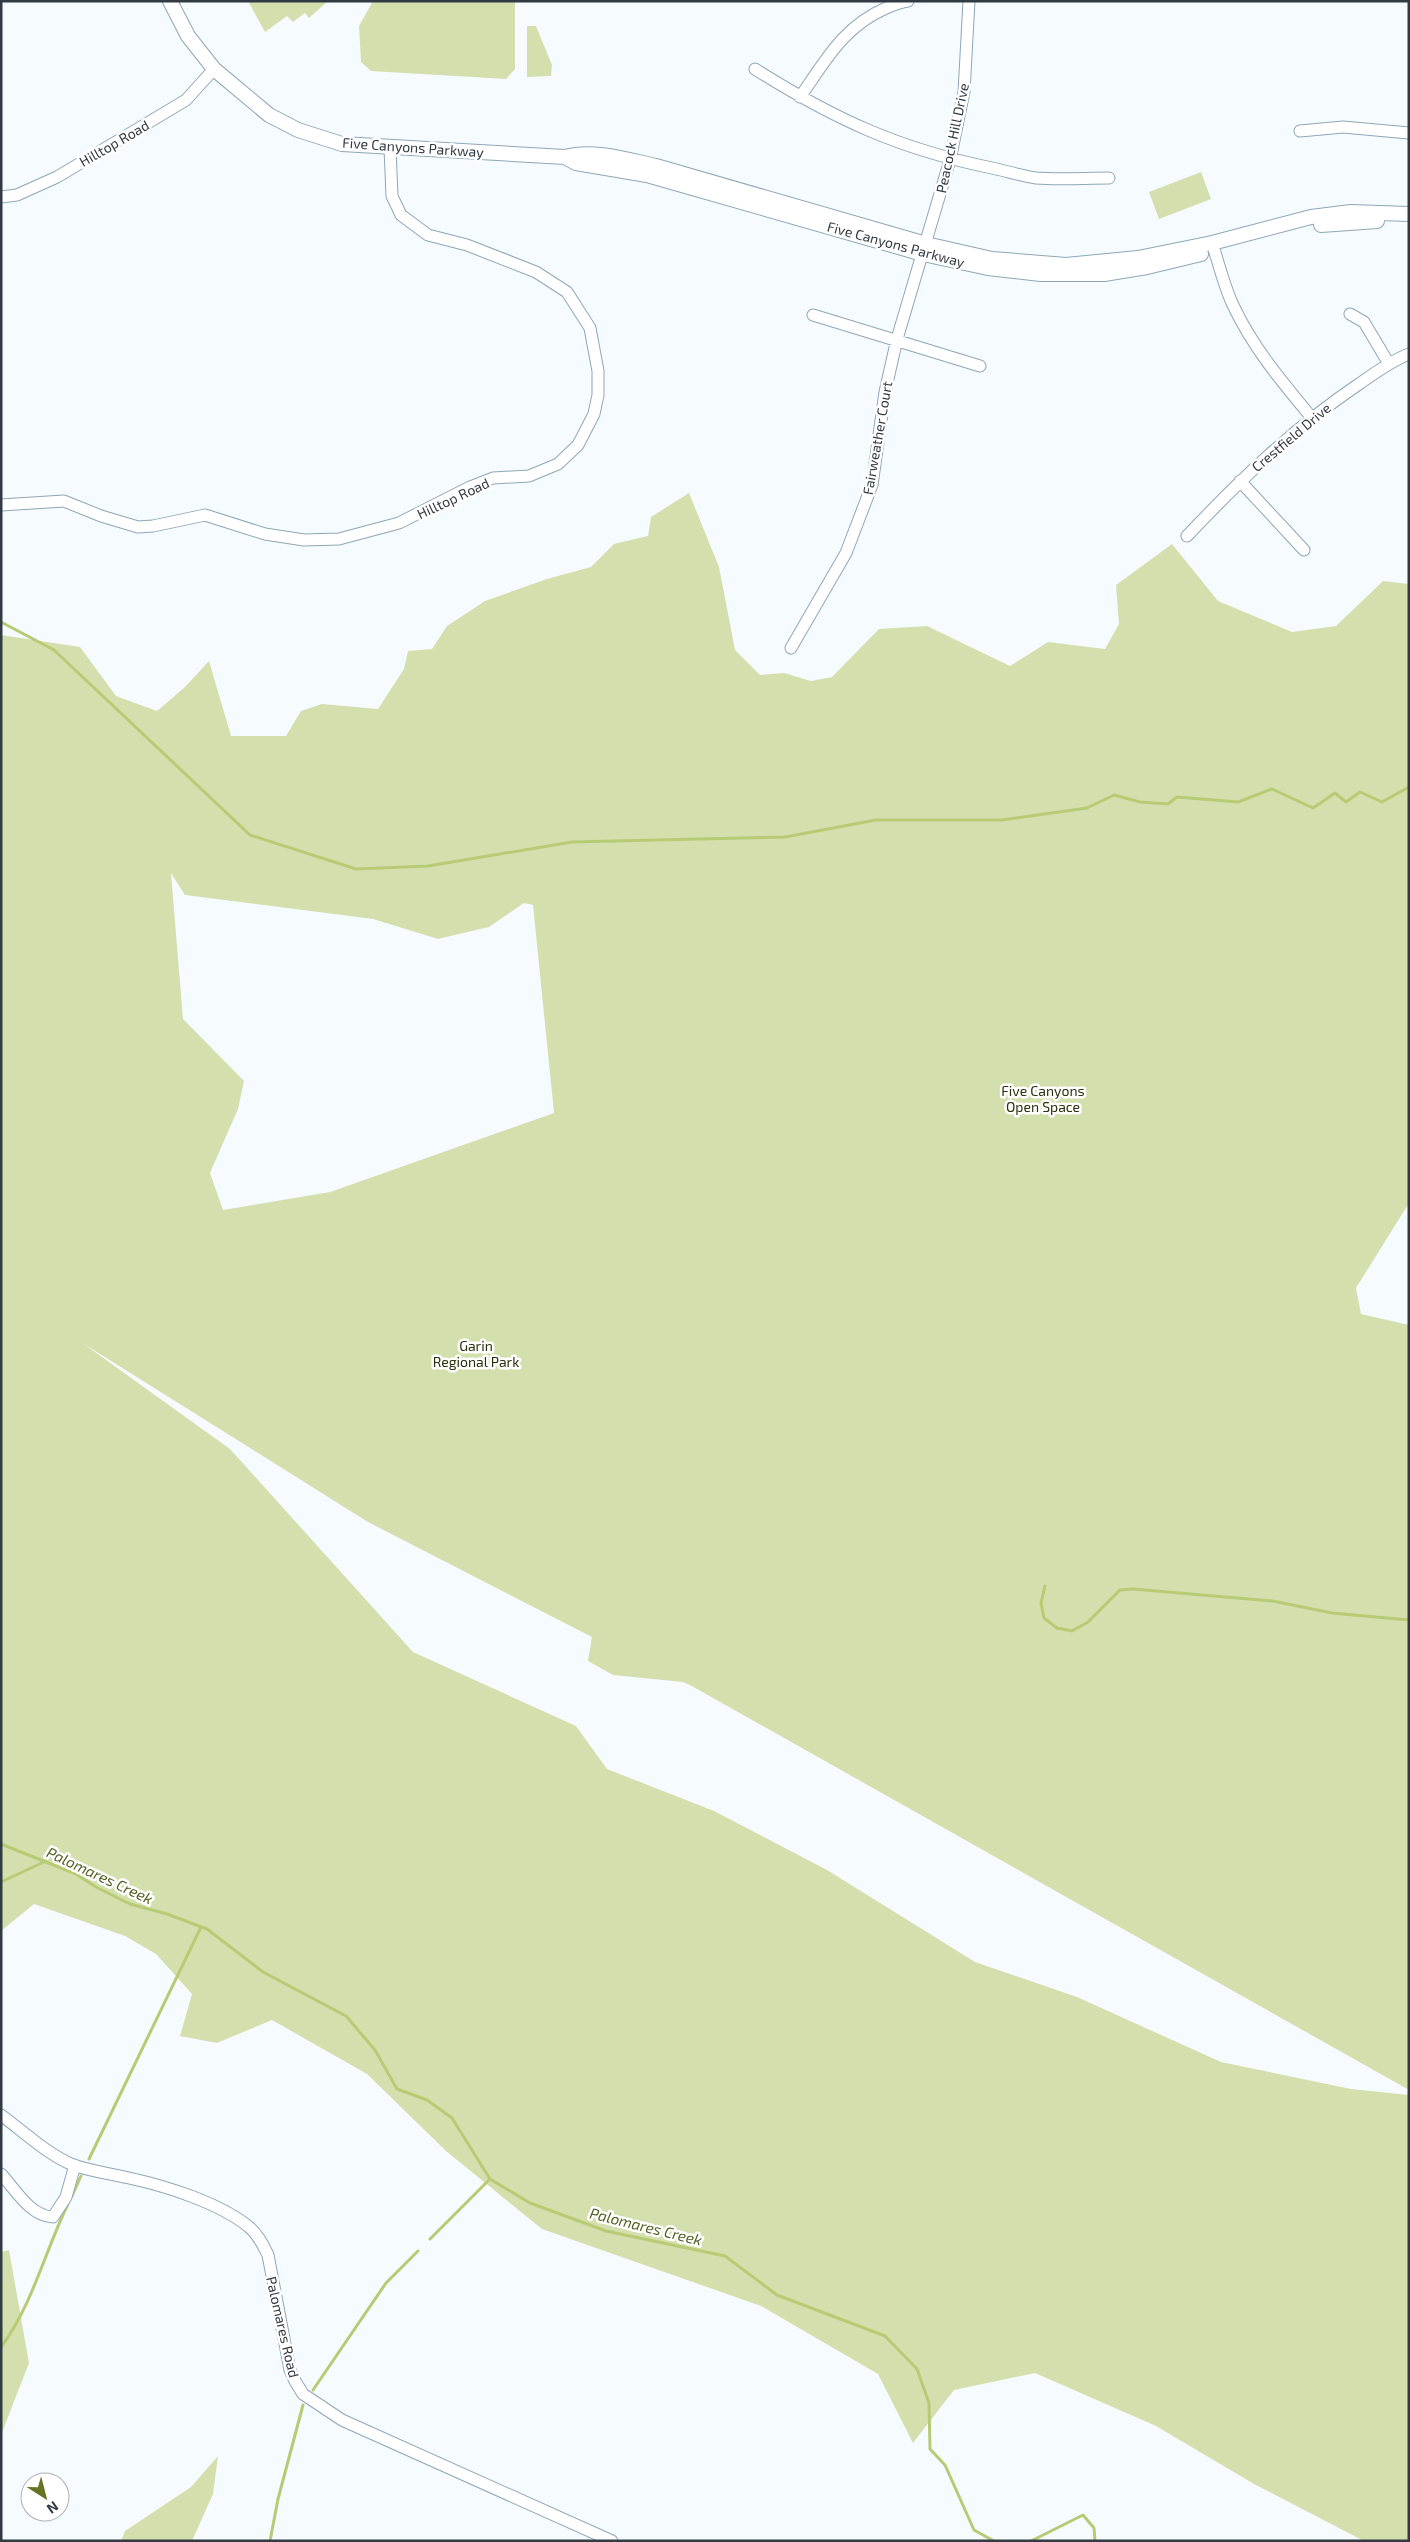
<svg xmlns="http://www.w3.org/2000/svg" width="1410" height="2542" font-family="'Exo 2',sans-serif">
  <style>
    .green { fill: #d3e0ad; fill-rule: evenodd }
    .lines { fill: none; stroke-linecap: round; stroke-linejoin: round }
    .stream { stroke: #b7cb74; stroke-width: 3 }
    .minor-casing { stroke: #8fa6b8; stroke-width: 13 }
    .major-casing { stroke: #8fa6b8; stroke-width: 16 }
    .minor { stroke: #fff; stroke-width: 11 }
    .major { stroke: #fff; stroke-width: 14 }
    .labels { text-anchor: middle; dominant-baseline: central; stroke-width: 5; stroke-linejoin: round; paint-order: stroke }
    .street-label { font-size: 14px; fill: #323b43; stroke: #fff }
    .park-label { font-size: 14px; fill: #29300b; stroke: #fff }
    .water-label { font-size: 15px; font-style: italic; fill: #525f21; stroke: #fff }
  </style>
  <rect width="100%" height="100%" fill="#f6fbff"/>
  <path class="green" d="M248 1H328L309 18 305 13 293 22 287 16 265 32Z
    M373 1H515V69L506 79 371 71 361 62 359 26Z
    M527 26H536L552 65 551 76 527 77Z
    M1201 172 1211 199 1159 219 1149 192Z
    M689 493 719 567 735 650 760 675 784 673 811 681 832 677 879 629 927 626 1010 666 1048 642 1105 649 1119 624 1116 585 1172 544 1218 601 1292 632 1336 626 1383 581 1409 584V1203L1356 1288 1361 1314 1409 1325V2090L690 1685 683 1682 613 1675 588 1661 592 1637 368 1522 84 1344 230 1449 413 1652 576 1726 607 1769 714 1811 827 1870 975 1962 1077 1997 1221 2062 1351 2089 1409 2095V2541H1364L1254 2484 1156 2426 1035 2373 954 2390 913 2443 878 2374 761 2306 542 2229 446 2151 367 2074 272 2020 217 2043 180 2036 192 1994 156 1954 125 1936 34 1904 1 1931V635L80 647 116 696 157 711 185 687 209 661 231 736H286L301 711 322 704 378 709 404 669 408 651 432 649 447 626 485 601 547 579 591 567 614 544 648 536 651 517ZM171 873 185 895 373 919 438 939 489 927 524 903 533 905 554 1113 330 1192 223 1210 210 1173 238 1109 244 1081 183 1019Z
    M9 2250 29 2363 1 2435V2252Z
    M218 2456 213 2494 192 2541H121L125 2531 191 2487Z"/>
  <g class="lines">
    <path class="stream" d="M1 622 54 650 250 835 356 869 428 866 572 842 785 837 876 820H1002L1087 808 1114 795 1140 802 1168 804 1177 797 1238 802 1272 789 1313 808 1335 793 1346 802 1360 792 1382 802 1409 787
      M1045 1586 1041 1603 1044 1618 1057 1628 1072 1631 1088 1622 1120 1590 1133 1589 1273 1601 1332 1613 1409 1620
      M1 1844 76 1874 96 1887 130 1904 167 1914 207 1929 263 1972 346 2016 375 2050 397 2089 427 2100 452 2118 490 2179 530 2203 606 2231 725 2256 777 2295 885 2336 917 2369 929 2403 930 2449 945 2465 974 2530 994 2541
      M1 1882 46 1861
      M89 2159 201 1927
      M72 2196 81 2176
      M430 2239 490 2179
      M1 2347C33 2304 45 2251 68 2204
      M313 2390 386 2283 418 2251
      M270 2541 278 2499 303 2405
      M1031 2541 1083 2515 1094 2528 1095 2541"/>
    <g class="minor-casing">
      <path id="minor" d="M755 69C834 119 899 149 992 168 1006 171 1022 176 1036 178 1060 180 1085 178 1109 178
        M800 97C826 60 843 27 886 8 893 5 900 2 908 1
        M1300 131 1343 127 1409 133
        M1 197 17 195 57 177 151 121 186 100 214 69
        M1212 243C1219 264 1224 286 1233 305 1253 348 1283 383 1312 418
        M1350 314 1364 322 1389 364
        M813 315 980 366
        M1240 481 1304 550
        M1 505 64 501 101 516 138 527 153 526 205 515 265 534 304 540 339 539 399 523 470 487 493 478 529 476 558 464 578 445 594 414 598 395V371L590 328 567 292 536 272 467 245 428 235 401 215 392 196 390 148
        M1187 536C1240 480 1295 427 1359 384 1375 373 1391 361 1409 354
        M791 648 846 553 872 485 885 392 897 339 950 160 964 92 969 1
        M1 2115C24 2132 47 2154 73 2165 91 2171 111 2174 129 2178 166 2186 220 2203 249 2227 258 2234 263 2245 268 2255L290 2370 295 2381 303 2394 342 2420 612 2541
        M1 2174C16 2190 30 2216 53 2217L66 2197 75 2165"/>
    </g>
    <g class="major-casing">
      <path id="major" d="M170 1 188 36 214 69 269 115 298 130 342 144 565 157C594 149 628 160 656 166L926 244 992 259 1066 265 1138 258 1212 243 1311 217 1351 212 1409 214
        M565 157 576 163 647 175 923 254 988 268 1041 274H1104L1147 267 1201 254
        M1321 225 1377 221"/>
    </g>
    <use href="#minor" class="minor"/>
    <use href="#major" class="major"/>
  </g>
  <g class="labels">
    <g class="street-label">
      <text transform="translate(952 138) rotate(-78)">Peacock Hill Drive</text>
      <text transform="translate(114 143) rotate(-30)">Hilltop Road</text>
      <text transform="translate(413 147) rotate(4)">Five Canyons Parkway</text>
      <text transform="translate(896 244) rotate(15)">Five Canyons Parkway</text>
      <text transform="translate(1291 437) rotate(-40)">Crestfield Drive</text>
      <text transform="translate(877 438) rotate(-80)">Fairweather Court</text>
      <text transform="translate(453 498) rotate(-25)">Hilltop Road</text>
      <text transform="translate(283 2327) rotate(77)">Palomares Road</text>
    </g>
    <g class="park-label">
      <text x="1043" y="1090">Five Canyons<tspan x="1043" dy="16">Open Space</tspan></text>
      <text x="476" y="1345">Garin<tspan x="476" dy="16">Regional Park</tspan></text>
    </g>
    <g class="water-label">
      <text transform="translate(100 1875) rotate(25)">Palomares Creek</text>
      <text transform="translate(646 2226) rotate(14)">Palomares Creek</text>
    </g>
  </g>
  <rect width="1410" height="2542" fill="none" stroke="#323b43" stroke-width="5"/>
  <g transform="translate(45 2497) rotate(144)"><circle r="24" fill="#ffffff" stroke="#adb1b4"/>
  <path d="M0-4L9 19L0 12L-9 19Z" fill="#647421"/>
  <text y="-8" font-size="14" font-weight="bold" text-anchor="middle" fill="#323b43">N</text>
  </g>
</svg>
